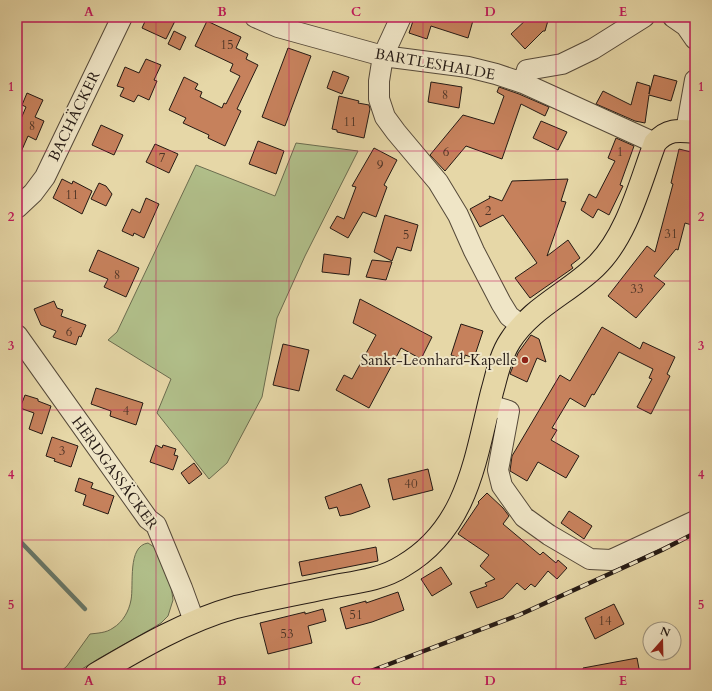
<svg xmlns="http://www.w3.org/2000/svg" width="712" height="691" font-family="Cardo,serif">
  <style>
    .green { fill: #b1bf8a; stroke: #6b6c4f }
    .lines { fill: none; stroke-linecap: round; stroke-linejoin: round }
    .stream { stroke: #697a6b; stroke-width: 4.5 }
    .building { fill: #c6815c; stroke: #251a14 }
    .minor-casing { stroke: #554939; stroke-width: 22 }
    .major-casing { stroke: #251a14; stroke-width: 24 }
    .minor { stroke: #efe5c6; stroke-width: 20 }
    .major { stroke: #e6d7a7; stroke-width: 22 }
    .rail-casing { stroke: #251a14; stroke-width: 4.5 }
    .rail { stroke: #efe5c6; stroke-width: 3; stroke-dasharray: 9; stroke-linecap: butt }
    .grid { fill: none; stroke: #c2185b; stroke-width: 1; stroke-opacity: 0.55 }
    .poi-dot { fill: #8f2418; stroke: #efe5c6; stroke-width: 1.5 }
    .labels { text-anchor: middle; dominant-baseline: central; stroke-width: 4; stroke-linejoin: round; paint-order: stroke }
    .number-label { font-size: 13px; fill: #4d3426 }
    .street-label { font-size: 15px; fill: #251a14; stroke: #efe5c6 }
    .poi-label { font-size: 15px; fill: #251a14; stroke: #efe5c6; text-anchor: end }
    .neatline { fill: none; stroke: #c2185b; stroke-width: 1.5 }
    .grid-label { font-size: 13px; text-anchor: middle; font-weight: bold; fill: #c2185b }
  </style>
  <rect width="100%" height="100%" fill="#e6d7a7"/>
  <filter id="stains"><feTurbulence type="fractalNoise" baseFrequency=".005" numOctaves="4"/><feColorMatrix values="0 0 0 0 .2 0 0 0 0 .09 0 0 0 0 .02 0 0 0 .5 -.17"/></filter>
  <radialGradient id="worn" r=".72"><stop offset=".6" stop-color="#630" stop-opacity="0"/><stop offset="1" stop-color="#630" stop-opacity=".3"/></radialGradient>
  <path class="green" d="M296 143 358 151 305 256 277 318 262 397 227 463 209 479 157 413 171 379 108 340 117 332 196 165 275 196Z
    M148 543 157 549 170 579 173 600 168 616 161 623 151 629 98 659 74 674H58L67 666 90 634C98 633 106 633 113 628 123 622 129 611 131 600 134 585 127 546 148 543Z"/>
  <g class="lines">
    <path class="stream" d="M17 538 85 609"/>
  </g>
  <path class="building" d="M147 17H177L166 39 142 28Z
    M412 17H474L468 38 431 26 427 39 409 33 413 21 412 20Z
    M529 17H549L545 31H543L525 49 511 34Z
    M207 21 241 37 236 48 248 54 246 59 258 65 237 109 241 111 225 146 208 138 209 135 183 123 186 118 169 110 184 77 198 84 195 89 202 92 200 97 222 108 224 103 226 104 240 76 230 71 233 64 195 46Z
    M174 31 186 37 180 50 168 44Z
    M288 48 311 56 285 126 262 117Z
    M146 59 161 65 154 80 157 81 149 100 138 95 134 102 120 96 124 88 117 86 125 67 139 73Z
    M333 71 349 77 342 94 327 88Z
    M654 75 677 81 671 101 649 95 645 123 635 121 596 104 603 91 631 105 637 82 650 86 649 94Z
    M431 82 462 87 459 108 428 102Z
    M499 87 519 94 549 107 545 116 521 104 502 159 466 146 445 171 430 155 463 115 494 124 504 96 497 92Z
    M27 93 43 100 35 117 44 121 36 140 28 136 17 161V128L26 107 22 105Z
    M339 96 359 101 358 103 369 105 370 109 364 138 337 132V130L332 129Z
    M541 121 567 132 558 150 533 138Z
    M101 125 123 135 114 155 92 145Z
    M616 138 634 146 620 185 623 186 609 215 598 209 593 218 581 210 589 194 596 198 615 161 608 158Z
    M258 141 284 151 276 174 249 164Z
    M155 144 178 154 169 173 146 162Z
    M374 148 397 160 384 185 387 187 376 217 363 212 348 238 330 228 337 216 344 219 356 187 352 186Z
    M679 149 695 153V186L692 196 695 197V226L685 223 678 250 676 249 654 276 665 284 636 318 608 296 647 246 655 252 673 184 671 183Z
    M62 179 72 184 73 181 92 191 82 214 53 198Z
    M568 179 561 201 566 202 547 256 568 240 580 258 571 265 573 268 530 298 515 278 537 263 503 215 480 227 470 209 490 198 489 196 502 201 512 181Z
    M99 183 106 186 112 194 106 206 91 199Z
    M146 198 159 204 144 238 134 233 133 236 122 231 132 209 140 213Z
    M385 215 418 225 411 251 397 247 392 261 374 252Z
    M98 250 139 268 126 297 104 287 108 279 89 271Z
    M324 254 351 258 349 275 322 272Z
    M372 260 392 262 386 280 366 277Z
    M360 299 432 337 421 359 401 348 369 408 336 390 344 375 352 379 376 335 353 323Z
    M54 301 57 308 63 310 61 316 86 325 81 337 79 336 76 345 53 337 56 331 41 325 34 309Z
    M461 324 483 331 474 358 465 355 464 360 451 355Z
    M602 327 640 349 643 342 675 357 667 374 670 376 651 414 637 407 652 379 649 378 653 369 619 352 594 395 592 394 585 407 570 398 552 428 557 430 551 440 579 456 566 478 538 462 527 481 510 471 512 456 560 375 570 381Z
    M531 335 539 339 546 362 537 358 527 382 510 374 518 353Z
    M283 344 309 350 299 391 273 385Z
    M96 388 143 403 136 425 110 416 111 411 91 404Z
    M25 395 38 399V401L51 406 42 434 29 429 34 413 20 408Z
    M52 437 78 446 71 467 54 461 55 459 46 456Z
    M156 445 162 448 163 445 176 449 174 455 178 456 173 470 150 462Z
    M194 463 202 474 189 484 181 473Z
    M428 469 433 490 393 500 388 479Z
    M79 478 93 483 91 488 114 496 108 514 83 505 86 495 75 491Z
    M361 484 370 507 351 514 340 516 337 507 329 509 325 497Z
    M487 493 503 508 509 516 503 524 540 555 543 552 556 563 558 560 567 568 557 579 548 571 535 587 531 584 525 590 517 583 503 598 477 608 470 592 487 586 485 583 495 579 480 566 489 555 458 534 479 503 478 502Z
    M569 511 592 526 584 539 561 523Z
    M376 547 378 561 302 576 299 562Z
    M441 567 452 584 432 596 421 579Z
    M398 592 404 610 372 622 346 629 340 608 366 601V603Z
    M614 604 624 624 595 639 585 618Z
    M323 609 326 621 308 626 312 643 268 654 260 623 305 612V614Z
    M637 658 640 674H584L583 668Z"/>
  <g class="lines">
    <g class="minor-casing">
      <path id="minor" d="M255 17 278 27 383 56 468 67 496 74 523 83 655 143
        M401 17 383 56 379 81V99L385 117 396 132 438 182 458 215 474 251 501 303 509 316 522 326
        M673 17 686 26 695 39
        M523 83 527 70 562 64 593 49 644 17
        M686 131 695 80
        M17 208 33 193 45 177 122 17
        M17 335 148 519 156 525 182 588 194 621
        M489 405 509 411 498 470 502 486 524 517 549 535 590 559 611 560 695 521"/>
    </g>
    <g class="major-casing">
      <path id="major" d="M96 674C140 648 186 621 236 607 269 599 302 593 335 586 358 582 383 579 403 566 468 528 475 459 492 392 497 375 500 356 510 341 531 308 568 293 595 267 627 237 640 183 655 143 667 129 678 130 695 132"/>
    </g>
    <use href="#minor" class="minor"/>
    <use href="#major" class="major"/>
    <g class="rail-casing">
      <path id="rail" d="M363 674 519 615 662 550 695 533"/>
    </g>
    <use href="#rail" class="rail"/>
  </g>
  <path class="grid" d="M156 17V674M289 17V674M423 17V674M556 17V674M17 151H695M17 281H695M17 410H695M17 540H695"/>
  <circle class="poi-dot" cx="525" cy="360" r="4"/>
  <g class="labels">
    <g class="number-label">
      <text x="227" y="45">15</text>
      <text x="445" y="95">8</text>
      <text x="350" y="122">11</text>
      <text x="32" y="126">8</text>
      <text x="446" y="152">6</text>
      <text x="620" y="152">1</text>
      <text x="162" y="158">7</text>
      <text x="380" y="165">9</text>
      <text x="72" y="195">11</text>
      <text x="488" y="211">2</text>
      <text x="671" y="234">31</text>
      <text x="406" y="235">5</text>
      <text x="117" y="275">8</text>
      <text x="637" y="289">33</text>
      <text x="69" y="332">6</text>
      <text x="126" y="411">4</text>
      <text x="62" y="451">3</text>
      <text x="411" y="484">40</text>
      <text x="356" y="615">51</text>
      <text x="605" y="621">14</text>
      <text x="287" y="634">53</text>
    </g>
    <g class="street-label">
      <text transform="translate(435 64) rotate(10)">BARTLESHALDE</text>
      <text transform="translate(74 116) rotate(-64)">BACHÄCKER</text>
      <text transform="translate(115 473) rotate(54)">HERDGASSÄCKER</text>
    </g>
    <g class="poi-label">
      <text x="517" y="360">Sankt-Leonhard-Kapelle</text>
    </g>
  </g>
  <rect width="712" height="691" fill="none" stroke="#e6d7a7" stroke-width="44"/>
  <g transform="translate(662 641) rotate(20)"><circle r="19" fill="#efe5c6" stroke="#9e947f"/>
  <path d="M0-3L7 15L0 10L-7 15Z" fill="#8f2418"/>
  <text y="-6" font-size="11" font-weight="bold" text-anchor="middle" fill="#251a14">N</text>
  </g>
  <rect x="22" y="22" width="668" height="647" class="neatline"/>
  <g class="grid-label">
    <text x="89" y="16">A</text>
    <text x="222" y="16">B</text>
    <text x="356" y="16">C</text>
    <text x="490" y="16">D</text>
    <text x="623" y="16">E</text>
    <text x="11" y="91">1</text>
    <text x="701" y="91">1</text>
    <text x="11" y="221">2</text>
    <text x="701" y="221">2</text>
    <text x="11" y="350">3</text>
    <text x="701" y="350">3</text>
    <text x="11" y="479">4</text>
    <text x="701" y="479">4</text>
    <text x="11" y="609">5</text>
    <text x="701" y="609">5</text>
    <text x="89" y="685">A</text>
    <text x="222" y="685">B</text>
    <text x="356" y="685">C</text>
    <text x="490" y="685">D</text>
    <text x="623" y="685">E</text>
  </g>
  <rect width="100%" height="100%" filter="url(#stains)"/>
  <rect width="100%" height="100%" fill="url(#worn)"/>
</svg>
